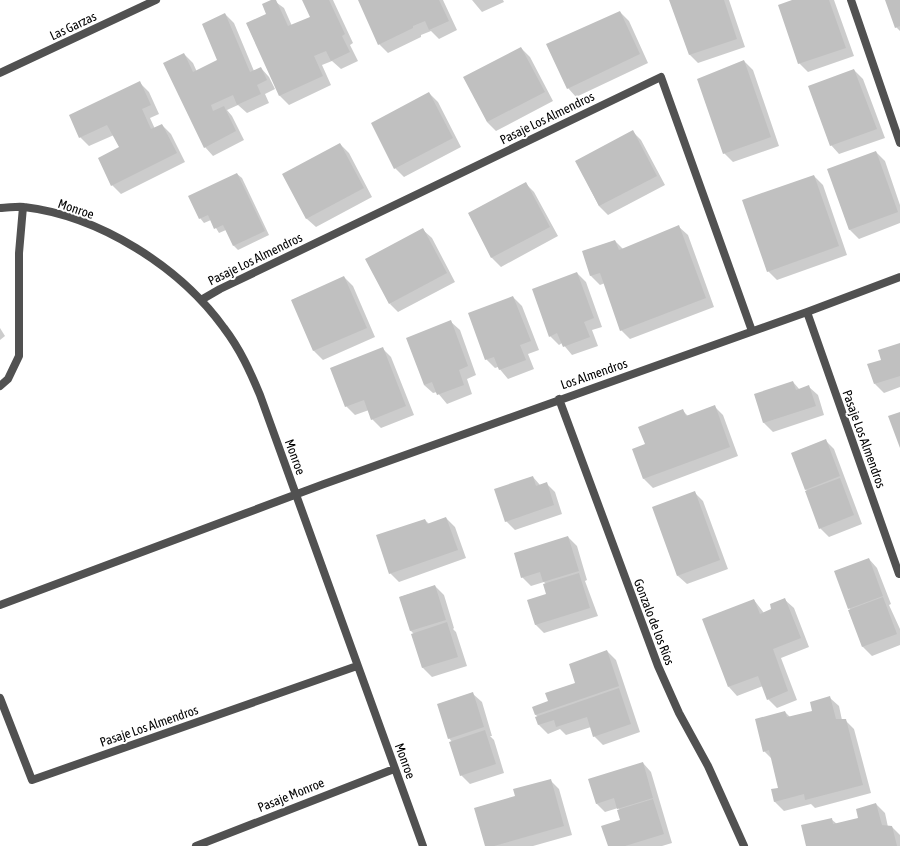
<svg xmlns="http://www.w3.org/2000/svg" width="900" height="846" font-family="'Asap Condensed',sans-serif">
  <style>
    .shadow { fill: #0003 }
    .building { fill: #c0c0c0 }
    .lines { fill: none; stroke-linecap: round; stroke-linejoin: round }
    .street { stroke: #515151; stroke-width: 8 }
    .labels { text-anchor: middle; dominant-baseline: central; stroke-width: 4; stroke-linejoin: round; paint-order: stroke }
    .street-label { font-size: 13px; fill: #000; stroke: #fff }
  </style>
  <rect width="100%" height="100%" fill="#fff"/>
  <path class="shadow" d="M273 0 284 8 292 26 311 17 303 0H333L353 43 350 45 358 61 341 69 332 61 322 65 331 85 289 105 280 96 247 24 268 14Z
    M359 0H443L457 30 439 39 431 31 421 35V37L388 53 379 44Z
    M472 0H503L504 2 482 12Z
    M671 0H729L745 47 698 63 690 55Z
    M795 0H834L854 56 808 72 799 63Z
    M886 0H900V31L896 27Z
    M620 12 629 21 648 63 576 97 568 88Z
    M225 14 234 23 254 71 261 68 269 77 275 89 265 94 269 103 247 113 238 105 227 110 232 116 244 140 213 156 205 147 184 54 193 63 197 72 218 60Z
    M521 48 530 57 553 101 496 131 487 122Z
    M744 61 753 70 779 146 733 162 724 153Z
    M854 70 863 79 885 138 839 154 831 145Z
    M140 83 149 92 159 114 150 118 155 129 162 125 171 134 185 162 121 194 112 185 120 148 114 135 89 146 80 137Z
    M429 93 438 102 461 147 404 177 395 168Z
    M633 132 641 140 665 185 608 215 599 206 576 161Z
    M340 144 349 153 372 197 316 227 307 219 284 174Z
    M876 152 885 161 900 205V223L859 239 850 230 828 170Z
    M237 174 242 178 269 235 238 250 234 246 226 230 219 233 211 220 204 223 200 218Z
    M814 176 823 185 847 255 777 280 768 271Z
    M526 184 534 192 558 236 501 267 492 258 469 214Z
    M679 227 688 235 714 307 630 339 621 330 605 283 600 285 591 276 583 252 615 241 623 249Z
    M423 230 432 238 455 282 398 312 390 304Z
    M577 273 586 282 602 327 592 330 598 346 572 355 562 343 559 345 550 336Z
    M344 277 353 286 375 337 323 360 314 351 292 300Z
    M513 297 522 306 539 350 528 354 534 369 508 379 498 367 495 368 486 359Z
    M451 322 460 330 476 375 467 379 472 394 447 404 437 392 433 393 424 385Z
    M0 328 5 336 0 340Z
    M900 344V387L884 393 875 384 882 360Z
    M383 349 391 357 414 415 381 428 372 419 369 410 355 415 346 406Z
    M793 382 800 390 809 387 818 395 824 415 773 432 764 423 755 395Z
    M714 406 723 415 738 456 653 488 644 479 634 449 646 445 683 411 688 416Z
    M826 441 834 449 862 524 829 537 820 528 806 489Z
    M533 477 540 485 546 483 555 492 562 514 515 530 506 521Z
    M694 492 703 501 728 569 687 584 678 576Z
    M446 518 455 527 466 558 399 582 390 573 425 520 429 524Z
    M568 537 577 546 587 580 585 581 598 616 544 633 535 624 547 595 546 584 544 582 531 586 522 577Z
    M869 559 877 568 891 604 889 605 900 629V645L872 656 863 647 849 611 851 610 849 608Z
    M435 586 444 595 454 628 453 629 456 632 467 666 432 677 423 668 413 635 414 634 411 631 400 597Z
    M754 600 764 613 772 610 785 600 794 608 809 647 781 658 797 700 777 708 768 699 763 686 737 696 729 687Z
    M607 651 616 660 640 732 603 745 594 736 591 727 566 735 560 729 548 734 539 725 536 717H538L535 714 549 702 577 684Z
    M473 694 482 702 492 736H490L494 740 504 773 470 784 461 775 452 742 449 738Z
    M830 698 839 706 842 720H845L854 729 871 793 815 808 811 804 784 811 775 802 772 790 780 788 773 760 764 751 785 712 790 717 813 712Z
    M643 763 651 772 672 843 662 846H609L621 821 620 810 618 808 605 812 596 803Z
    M550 780 559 789 572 835 533 846H486L516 797Z
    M876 804 885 813 888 827H892L900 835V846H807L831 819 837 824 859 819Z"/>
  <path class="building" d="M271 0H276L288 26 310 17 302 0H329L345 34 342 36 350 52 331 61 326 51 314 56 323 76 279 96 246 23 266 14 262 4Z
    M358 0H439L449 21 429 30 425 21 413 26V28L378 45Z
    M669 0H724L737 39 689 55Z
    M792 0H829L846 48 798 64 778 5Z
    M885 0H900V26L895 28Z
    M620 11 640 54 567 89 546 44Z
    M225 13 250 72 261 67 267 80 257 85 261 94 237 105 233 95 211 105 213 111 224 106 236 131 204 148 163 63 184 53 193 72 217 60 202 24Z
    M521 47 545 92 487 122 463 77Z
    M744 60 771 137 723 154 697 79Z
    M854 69 877 129 830 146 808 86Z
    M140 81 151 105 142 109 151 129 162 124 177 153 111 186 98 158 119 147 107 125 79 138 69 115Z
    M429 92 453 138 394 169 371 123Z
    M633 130 657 176 599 206 575 161Z
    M340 143 364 188 306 219 282 174Z
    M876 151 898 212 849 230 827 169Z
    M237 173 265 231 233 246 223 225 214 229 208 215 199 219 188 196Z
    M814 175 839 246 767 272 742 200Z
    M526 182 550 227 491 258 468 213Z
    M679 225 706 298 620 331 600 273 590 276 582 251 615 240 619 250Z
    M423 228 447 273 389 304 365 259Z
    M577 272 594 318 584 322 590 337 563 347 557 333 549 337 532 289Z
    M344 276 367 328 313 351 291 300Z
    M513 296 531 341 520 345 526 360 499 370 494 357 485 360 468 313Z
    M451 320 468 366 459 370 464 385 437 395 432 382 424 385 406 338Z
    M900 343V376L874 384 867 364 881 360 878 350Z
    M383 347 406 406 371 420 364 400 345 407 330 368Z
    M793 381 796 390 809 385 816 406 763 423 754 394Z
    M715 405 730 447 643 479 632 449 645 444 638 427 683 409 686 416Z
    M900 412V448L888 416Z
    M826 439 840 476 805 490 791 453Z
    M533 476 536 486 547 482 554 505 505 522 494 489Z
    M840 478 854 515 819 529 805 491Z
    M695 491 720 560 677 576 652 507Z
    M446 517 458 550 389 574 376 535 425 519 427 524Z
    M568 536 579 571 543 582 540 572 521 578 514 553Z
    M869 558 883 596 848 609 834 571Z
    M579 573 590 608 535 625 527 600 546 594 543 584Z
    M435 585 446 620 410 631 399 597Z
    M883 597 897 634 862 647 848 610Z
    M785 598 801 638 773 649 788 691 767 700 758 676 728 687 702 619 754 599 760 614 771 609 770 604Z
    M447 622 458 657 422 668 411 634Z
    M607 650 619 686 535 715 532 707 548 701 545 693 575 683 569 664Z
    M619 688 631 724 593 737 587 717 556 727 554 720 538 725 535 717Z
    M473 692 484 727 448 739 437 704Z
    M830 696 836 719H846L863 785 805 800 804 794 774 802 771 789 778 788 769 750 763 752 755 719 785 711 787 717 812 711 810 702Z
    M485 730 496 764 460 776 449 742Z
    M643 762 653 798 617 809 614 798 596 804 588 779Z
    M551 779 564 826 494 846H485L474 808 515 796 513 789Z
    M653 799 664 834 625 846H608L601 826 620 820 617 810Z
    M876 803 882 825 892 826 897 846H806L801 825 832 818 833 824 858 818 856 809Z"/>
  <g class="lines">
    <path class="street" d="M851 0 900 143
      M0 73 156 0
      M0 208C8 208 17 206 24 207 100 216 180 267 224 328 240 349 250 371 260 395L423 846
      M201 300 220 289 661 77 752 331
      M807 312 899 574
      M0 386 8 379 19 356V253L23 207
      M559 399 658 666 679 713 708 766 744 846
      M0 605 324 484 807 312 900 277
      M0 698 32 780 357 666
      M196 846 394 769"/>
  </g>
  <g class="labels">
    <g class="street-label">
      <text transform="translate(73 26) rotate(-25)">Las Garzas</text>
      <text transform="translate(547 118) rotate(-26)">Pasaje Los Almendros</text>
      <text transform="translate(76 209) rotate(19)">Monroe</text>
      <text transform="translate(255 259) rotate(-26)">Pasaje Los Almendros</text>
      <text transform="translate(594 374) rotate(-19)">Los Almendros</text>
      <text transform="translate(864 439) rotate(70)">Pasaje Los Almendros</text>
      <text transform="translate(295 457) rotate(70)">Monroe</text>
      <text transform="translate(654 622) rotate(69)">Gonzalo de los Ríos</text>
      <text transform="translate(149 726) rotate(-19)">Pasaje Los Almendros</text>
      <text transform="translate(405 761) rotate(70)">Monroe</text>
      <text transform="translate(291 795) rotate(-22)">Pasaje Monroe</text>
    </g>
  </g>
</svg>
